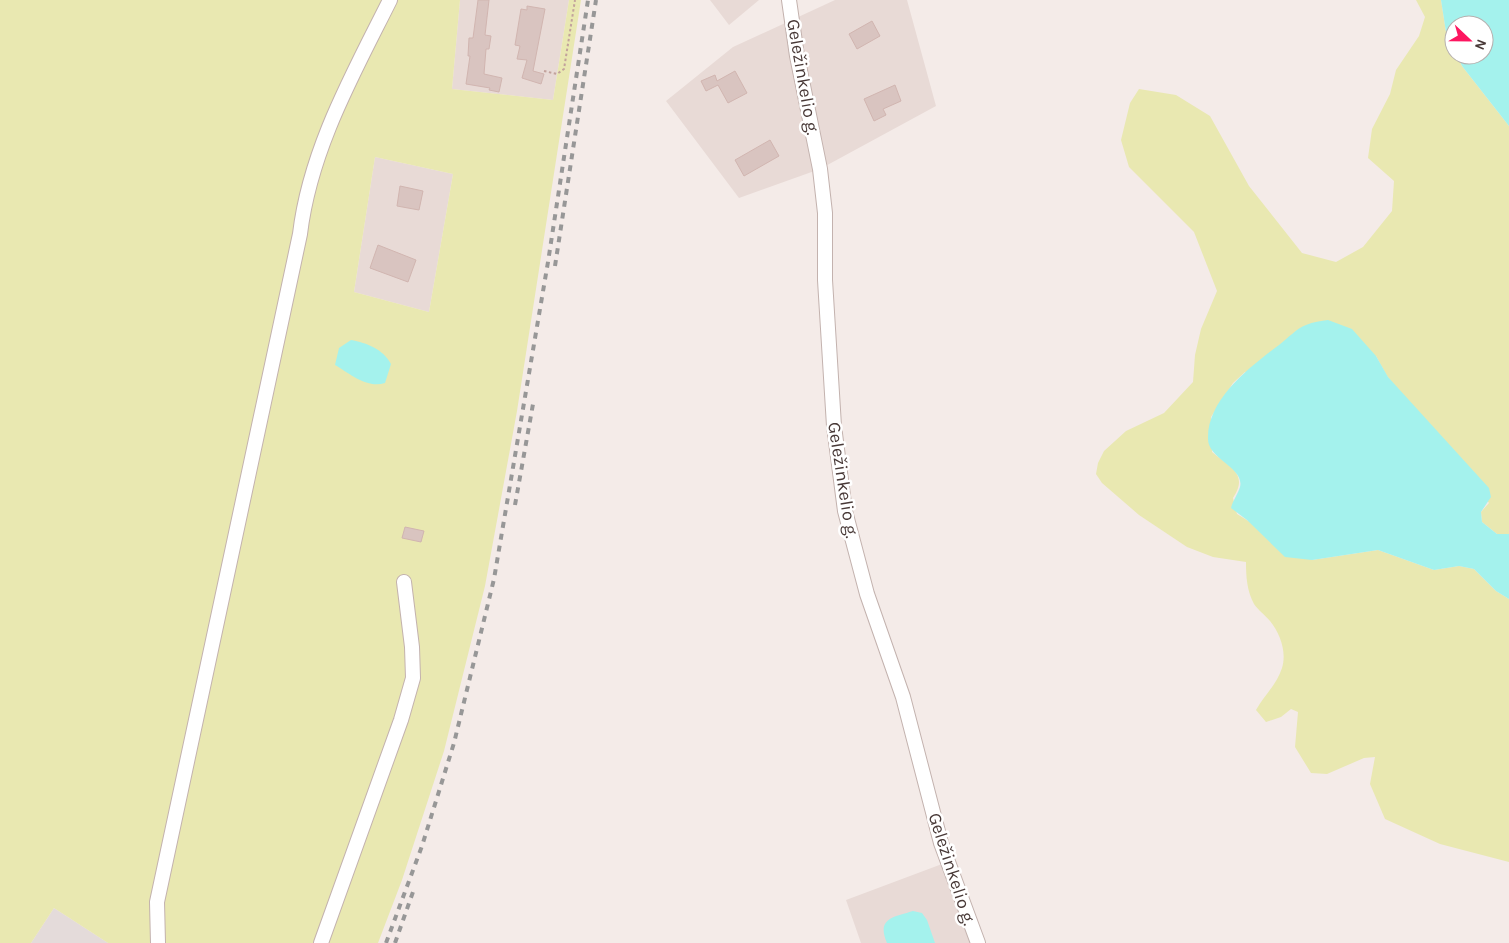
<svg xmlns="http://www.w3.org/2000/svg" width="1509" height="943" font-family="Karla,sans-serif">
  <style>
    .residential { fill: #e8dad6 }
    .industrial { fill: #e4dbda }
    .green { fill: #e9e8b1; fill-rule: evenodd }
    .water { fill: #a4f2ed }
    .building { fill: #d9c4c0; stroke: #d1b5b0 }
    .lines { fill: none; stroke-linecap: round; stroke-linejoin: round }
    .minor-casing { stroke: #c3b2ae; stroke-width: 16 }
    .path { stroke: #c2a29c; stroke-width: 2; stroke-dasharray: 2.5 2.5; stroke-linecap: butt }
    .minor { stroke: #fff; stroke-width: 14 }
    .rail { stroke: #979797; stroke-width: 4; stroke-dasharray: 6 6; stroke-linecap: butt }
    .labels { text-anchor: middle; dominant-baseline: central; stroke-width: 5; stroke-linejoin: round; paint-order: stroke }
    .street-label { font-size: 18px; fill: #483937; stroke: #fff }
  </style>
  <rect width="100%" height="100%" fill="#f4ebe8"/>
  <path class="residential" d="M460 0H569L553 100 452 89Z
    M710 0H759L729 25Z
    M835 0H907L936 106 820 169 739 198 666 101 733 47Z
    M375 157 453 174 429 312 354 292Z
    M942 864 970 943H861L846 900Z"/>
  <path class="industrial" d="M54 908 108 943H31Z"/>
  <path class="green" d="M0 0H460L452 89 553 100 569 0H581L517 411 485 586 444 751 402 880 378 943H108L54 908 31 943H0ZM375 157 453 174 429 312 354 292Z
    M1416 0H1441L1446 32 1454 49V55H1457L1462 66 1509 126V534H1497L1482 522 1481 512 1489 503 1387 376 1376 356 1245 372 1233 383 1211 417 1212 452C1230 467 1249 474 1233 498L1237 514 1312 560 1378 550 1434 570 1459 566 1474 569 1496 591 1509 599V862L1440 844 1385 819 1370 784 1375 757 1364 758 1327 774 1311 773 1295 747 1298 712 1291 709 1281 717 1266 722 1256 710C1264 696 1277 684 1282 668 1287 652 1280 633 1270 621 1265 615 1258 610 1254 604 1247 591 1246 577 1246 562L1213 557 1187 547 1139 515 1102 483 1096 474 1098 463 1104 451 1126 431 1164 413 1193 382 1195 355 1201 329 1217 291 1194 232 1129 167 1121 140 1130 103 1139 89 1176 95 1210 116 1249 186 1302 253 1336 262 1363 247 1392 211 1394 181 1368 158 1372 129 1390 94 1396 70 1419 36 1425 17Z"/>
  <path class="water" d="M1441 0H1509V126L1462 66 1457 55H1484V25H1454V49L1446 32Z
    M1328 320 1352 329 1376 356 1388 377 1489 488 1491 497 1481 512 1482 522 1497 534H1509V599L1496 591 1474 569 1459 566 1434 570 1378 550 1312 560 1285 557 1247 520 1231 508C1233 500 1238 494 1240 487 1245 468 1208 459 1208 439 1207 399 1250 367 1279 345 1287 339 1297 328 1306 325 1313 322 1321 321 1328 320Z
    M351 340C367 343 383 349 391 364L385 383C367 389 349 373 335 365L339 348Z
    M913 911 922 913 927 920 935 943H887C876 918 894 917 913 911Z"/>
  <path class="building" d="M478 0H489L485 35 491 36 489 49H486L484 74 502 78 499 92 489 90 490 88 466 84 470 56H468L469 38H473Z
    M527 6 545 9 533 71 544 74 541 84 522 78 527 60 517 59 520 46 515 45 521 9 527 10Z
    M872 21 880 36 857 49 849 34Z
    M735 71 747 93 728 103 718 85 706 91 701 81 715 75 717 81Z
    M895 85 901 101 883 109 886 115 874 121 864 99Z
    M770 140 779 156 744 176 735 160Z
    M400 186 423 191 419 210 397 206Z
    M378 245 416 260 408 282 370 268Z
    M405 527 424 531 421 542 402 538Z"/>
  <g class="lines">
    <g class="minor-casing">
      <path id="minor" d="M789 0 797 56 820 169 825 213V280L834 426 845 511 867 594 903 697 941 843 978 943
        M158 943 157 902 300 234C310 150 353 74 390 0
        M321 943 401 720 413 678 412 647 404 582"/>
    </g>
    <path class="path" d="M544 71 557 74 564 69 575 0"/>
    <use href="#minor" class="minor"/>
    <path class="rail" d="M555 266 596 0
      M515 505 533 404
      M386 943 422 846 454 743 494 579 548 262 588 0
      M395 943 414 889"/>
  </g>
  <g class="labels">
    <g class="street-label">
      <text transform="translate(803 77) rotate(80)">Geležinkelio g.</text>
      <text transform="translate(843 480) rotate(81)">Geležinkelio g.</text>
      <text transform="translate(952 869) rotate(72)">Geležinkelio g.</text>
    </g>
  </g>
  <g transform="translate(1469 40) rotate(112)"><circle r="24" fill="#ffffff" stroke="#b6b0af"/>
  <path d="M0-4L9 19L0 12L-9 19Z" fill="#fd1660"/>
  <text y="-8" font-size="14" font-weight="bold" text-anchor="middle" fill="#483937">N</text>
  </g>
</svg>
